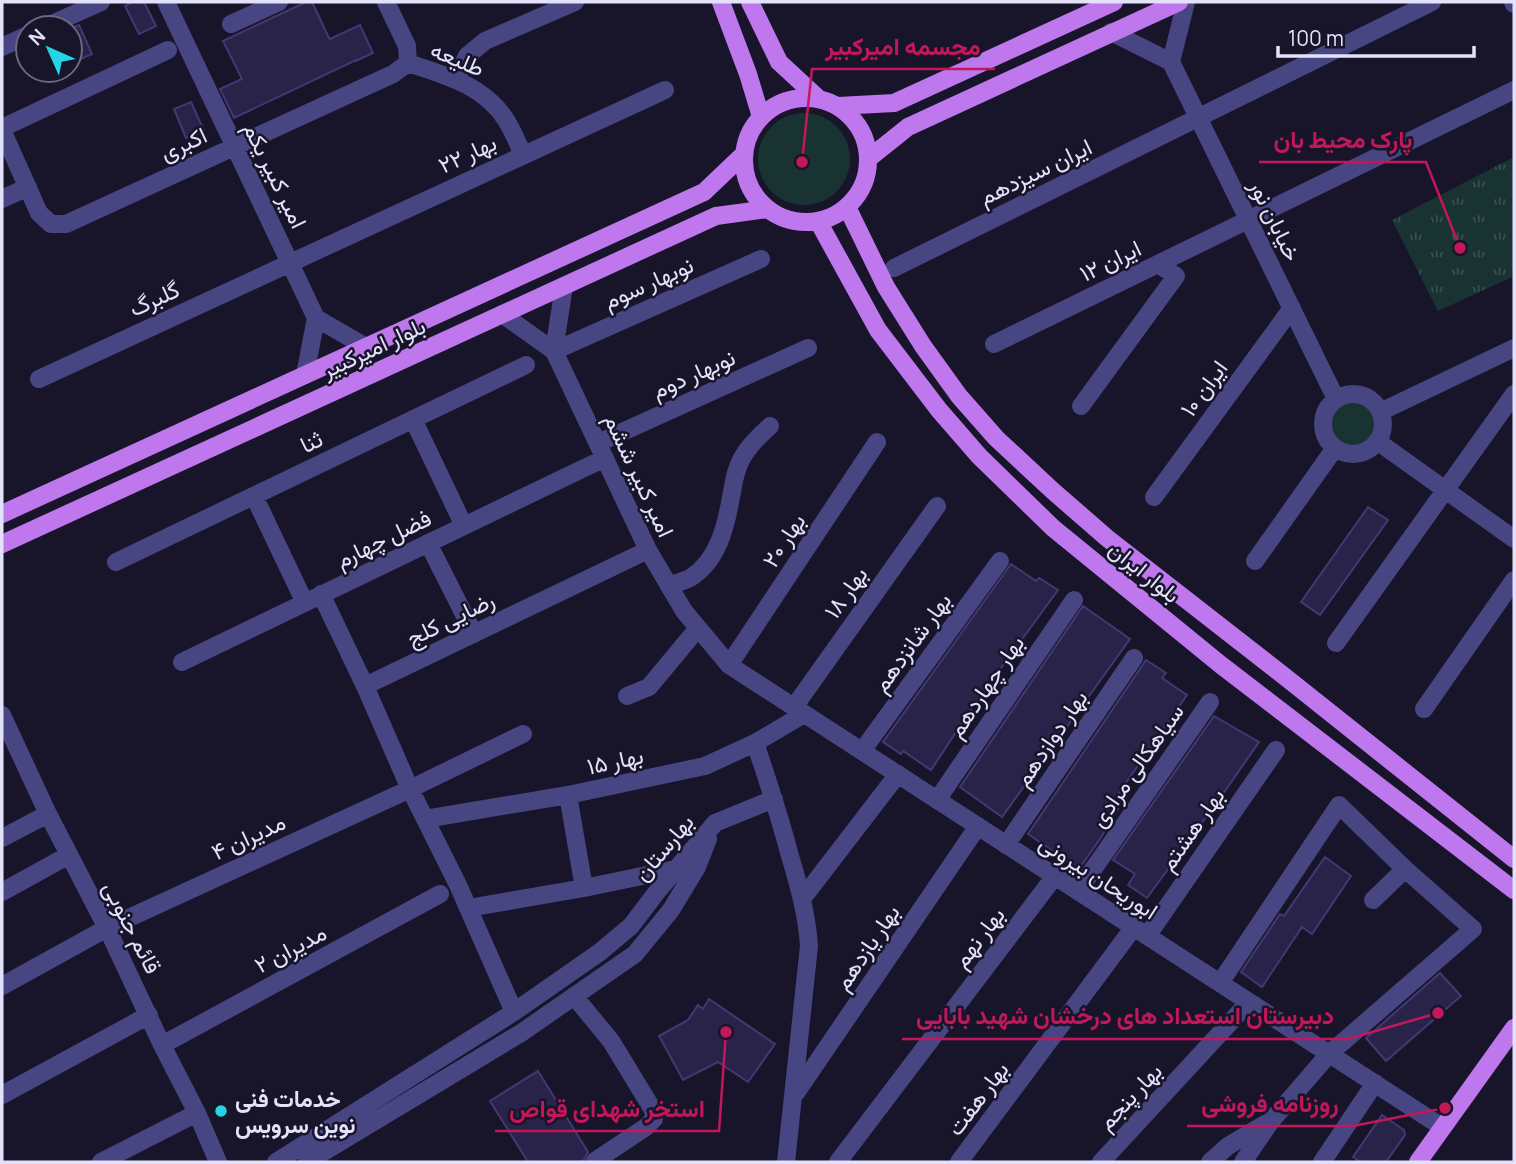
<svg xmlns="http://www.w3.org/2000/svg" width="1516" height="1164" font-family="Manrope,Vazirmatn,sans-serif">
  <style>
    .green { fill: #193332 }
    .park { fill: url(#park-tufts) }
    .building { fill: #2a2349; stroke: #423872; stroke-width: 2 }
    .lines { fill: none; stroke-linecap: round; stroke-linejoin: round }
    .minor { stroke: #474683; stroke-width: 18 }
    .major { stroke: #be77ed; stroke-width: 18 }
    .poi-dot { fill: #26d5e3; stroke: #18152a; stroke-width: 2.5 }
    .labels { text-anchor: middle; dominant-baseline: central; stroke-width: 5; stroke-linejoin: round; paint-order: stroke }
    .street-label { font-size: 23px; fill: #e4e2fb; stroke: #18152a }
    .poi-label { font-size: 23px; font-weight: bold; fill: #e4e2fb; stroke: #18152a; text-anchor: start }
    .leader { fill: none; stroke: #c2185b; stroke-width: 2.5 }
    .callout-dot { fill: #c2185b; stroke: #18152a; stroke-width: 2.5 }
    .callout-label { font-size: 24px; text-anchor: middle; font-weight: bold; fill: #c2185b; stroke: #18152a; stroke-width: 5; stroke-linejoin: round; paint-order: stroke }
  </style>
  <defs>
    <pattern id="park-tufts" width="24" height="20" patternUnits="userSpaceOnUse" patternTransform="scale(1.75)"><rect width="24" height="20" fill="#193332"/><path d="M3 7l-1-3M5 7V3M7 7l1-3M15 17l-1-3M17 17v-4M19 17l1-3" fill="none" stroke="#3a5051"/></pattern>
  </defs>
  <rect width="100%" height="100%" fill="#18152a"/>
  <path class="green" d="M758 159a46 46 0 1 1 92 0a46 46 0 1 1-92 0Z
    M1356 394C1397 407 1386 457 1349 453 1338 452 1332 448 1327 439 1314 415 1332 395 1356 394Z"/>
  <path class="park" d="M1514 157V276L1438 311 1392 220Z"/>
  <path class="building" d="M133 2H144L156 26 139 34 125 6Z
    M306 2H312L329 38 330 39 360 25 373 53 356 61V60L234 118 220 89 242 79 223 41Z
    M79 25 92 54 70 64V29Z
    M191 102 204 131 186 138 174 109Z
    M1368 507 1388 520 1320 615 1301 602Z
    M1011 564 1036 581 1039 578 1058 590 972 708 931 770 903 751 901 754 883 742Z
    M1083 606 1130 639 1002 817 960 787Z
    M1146 660 1166 673 1162 678 1187 695 1119 793 1126 797 1109 822 1102 836 1079 869 1028 834Z
    M1214 716 1259 742 1225 791 1147 898 1128 885 1135 874 1113 860Z
    M1325 857 1351 876 1312 934 1302 927 1262 987 1241 972 1280 914 1284 916Z
    M1440 973 1461 996 1386 1061 1366 1038Z
    M709 999 775 1044 748 1082 718 1062 683 1080 659 1036 688 1020 698 1005 703 1009Z
    M538 1071 588 1152 584 1160 580 1162H528L490 1101Z
    M1382 1115 1404 1130 1405 1135 1386 1162H1361L1353 1157Z"/>
  <g class="lines">
    <path class="minor" d="M166 2 316 318 366 347
      M386 2 407 46 408 63
      M1513 2 1514 4
      M231 24 279 2
      M43 28 101 2
      M1111 32 1171 62
      M2 47 28 35
      M1171 62 1336 399
      M1171 62 1186 2
      M408 63C444 75 484 85 506 120 513 131 518 143 523 155
      M456 79 467 56 485 41 575 2
      M2 128 168 50
      M2 130 39 213 51 224H66L393 74 408 63
      M2 199 28 187
      M894 268 1432 2
      M502 314 554 351 648 550 684 611 729 665 1442 1127
      M994 344 1514 90
      M554 351 761 259
      M554 351 564 286
      M305 375 316 318
      M39 379 665 90
      M1323 424a30 30 0 1 1 60 0a30 30 0 1 1-60 0Z
      M1081 406 1176 276 1158 264
      M1380 412 1514 348
      M413 419 464 526
      M1377 441 1514 539
      M598 443 808 348
      M254 496 305 603
      M1154 497 1292 308
      M428 543 474 634
      M1255 561 1335 448
      M116 562 526 365
      M669 586C676 583 684 581 690 578 718 561 726 526 731 497 733 488 734 478 737 470 742 452 757 438 770 426
      M321 594 365 686 648 550
      M1336 643 1514 394
      M182 662 605 458
      M729 665 877 442
      M365 686 410 789 458 885 514 1012
      M627 696 649 687 698 628
      M794 707 937 506
      M1424 709 1514 580
      M2 715 48 814 107 928 162 1045 197 1113 218 1162
      M755 743C768 781 780 818 790 856 799 886 807 915 809 946L786 1162
      M862 751 1000 561
      M568 795 584 888
      M937 800 1074 600
      M425 819 568 795 705 766 755 743 804 714
      M2 838 48 814
      M1006 845 1134 658
      M1078 891 1210 702
      M2 892 69 855
      M802 899 898 774
      M1373 900 1405 869
      M468 908 584 888 676 869
      M1147 936 1276 750
      M1220 983 1339 805 1405 869 1473 929 1329 1054 1271 1121 1243 1162
      M2 986 107 928 410 789 523 734
      M574 996 611 1041 653 1110 654 1119 646 1127 595 1161
      M162 1045 440 894
      M796 1093 978 826
      M2 1095 149 1015
      M101 1162 197 1113
      M276 1162 514 1012 600 952 631 926 656 893 715 823 774 799
      M307 1162 521 1033 635 954 671 910 697 867 708 839
      M838 1162 1055 876
      M959 1162 1134 927
      M1101 1162 1249 1002
      M1210 1162 1228 1146 1265 1124
      M1322 1162 1375 1083"/>
    <path class="major" d="M721 2 748 74 761 117
      M750 2 779 62 818 98
      M744 160a62 62 0 1 1 124 0a62 62 0 1 1-124 0Z
      M838 106 894 103 1114 2
      M868 159 908 127 1179 2
      M847 207 886 287 923 346 959 396 996 438 1053 491 1107 538 1284 676 1514 859
      M818 221 878 330 939 410 979 456 1053 528 1221 665 1514 890
      M2 514 704 192 744 154
      M2 544 716 216 768 209
      M1418 1162 1514 1028"/>
  </g>
  <circle class="poi-dot" cx="221" cy="1111" r="7"/>
  <g class="labels">
    <g class="street-label">
      <text transform="translate(458 58) rotate(23)">طلیعه</text>
      <text transform="translate(183 143) rotate(-25)">اکبری</text>
      <text transform="translate(467 153) rotate(-25)">بهار ۲۲</text>
      <text transform="translate(1035 171) rotate(-26)">ایران سیزدهم</text>
      <text transform="translate(276 175) rotate(64)">امیر کبیر یکم</text>
      <text transform="translate(1276 220) rotate(64)">خیابان نور</text>
      <text transform="translate(1110 260) rotate(-26)">ایران ۱۲</text>
      <text transform="translate(648 282) rotate(-24)">نوبهار سوم</text>
      <text transform="translate(154 298) rotate(-25)">گلبرگ</text>
      <text transform="translate(373 347) rotate(-25)">بلوار امیرکبیر</text>
      <text transform="translate(693 373) rotate(-24)">نوبهار دوم</text>
      <text transform="translate(1203 388) rotate(-54)">ایران ۱۰</text>
      <text transform="translate(311 441) rotate(-26)">ثنا</text>
      <text transform="translate(640 475) rotate(65)">امیر کبیر ششم</text>
      <text transform="translate(383 538) rotate(-26)">فضل چهارم</text>
      <text transform="translate(783 540) rotate(-57)">بهار ۲۰</text>
      <text transform="translate(1145 571) rotate(39)">بلوار ایران</text>
      <text transform="translate(845 592) rotate(-55)">بهار ۱۸</text>
      <text transform="translate(450 618) rotate(-26)">رضایی کلج</text>
      <text transform="translate(911 642) rotate(-54)">بهار شانزدهم</text>
      <text transform="translate(985 686) rotate(-56)">بهار چهاردهم</text>
      <text transform="translate(1050 738) rotate(-56)">بهار دوازدهم</text>
      <text transform="translate(615 760) rotate(-12)">بهار ۱۵</text>
      <text transform="translate(1136 765) rotate(-55)">سیاهکالی مرادی</text>
      <text transform="translate(1191 829) rotate(-55)">بهار هشتم</text>
      <text transform="translate(248 836) rotate(-25)">مدیران ۴</text>
      <text transform="translate(663 847) rotate(-50)">بهارستان</text>
      <text transform="translate(1099 876) rotate(33)">ابوریحان بیرونی</text>
      <text transform="translate(133 927) rotate(63)">قائم جنوبی</text>
      <text transform="translate(978 937) rotate(-53)">بهار نهم</text>
      <text transform="translate(866 947) rotate(-56)">بهار یازدهم</text>
      <text transform="translate(290 948) rotate(-28)">مدیران ۲</text>
      <text transform="translate(1129 1096) rotate(-47)">بهار پنجم</text>
      <text transform="translate(977 1098) rotate(-53)">بهار هفت</text>
    </g>
    <g class="poi-label">
      <text x="235" y="1098">خدمات فنی<tspan x="235" dy="26">نوین سرویس</tspan></text>
    </g>
  </g>
  <path class="leader" d="M802 162L812 69H995M1460 248L1426 162H1259M1438 1013L1348 1039H902M1445 1108L1353 1126H1187M726 1032L719 1131H495"/>
  <g class="callout-dot">
    <circle cx="802" cy="162" r="7"/>
    <circle cx="1460" cy="248" r="7"/>
    <circle cx="1438" cy="1013" r="7"/>
    <circle cx="1445" cy="1108" r="7"/>
    <circle cx="726" cy="1032" r="7"/>
  </g>
  <g class="callout-label">
    <text x="903" y="55">مجسمه امیرکبیر</text>
    <text x="1343" y="148">پارک محیط بان</text>
    <text x="1125" y="1024">دبیرستان استعداد های درخشان شهید بابایی</text>
    <text x="1270" y="1112">روزنامه فروشی</text>
    <text x="607" y="1117">استخر شهدای قواص</text>
  </g>
  <rect width="1516" height="1164" fill="none" stroke="#e4e2fb" stroke-width="7"/>
  <g transform="translate(49 49) rotate(315)"><circle r="33" fill="#18152a" stroke="#6a677e" stroke-width="2"/>
  <path d="M0-5L12 26L0 18L-12 26Z" fill="#26d5e3"/>
  <text y="-10" font-size="19" font-weight="bold" text-anchor="middle" fill="#e4e2fb">N</text>
  </g>
  <path d="M1278 46v10h196v-10" fill="none" stroke="#e4e2fb" stroke-width="3.5"/>
  <text x="1288" y="46" font-size="21" fill="#e4e2fb" stroke="#18152a" stroke-width="5" paint-order="stroke">100 m</text>
</svg>
